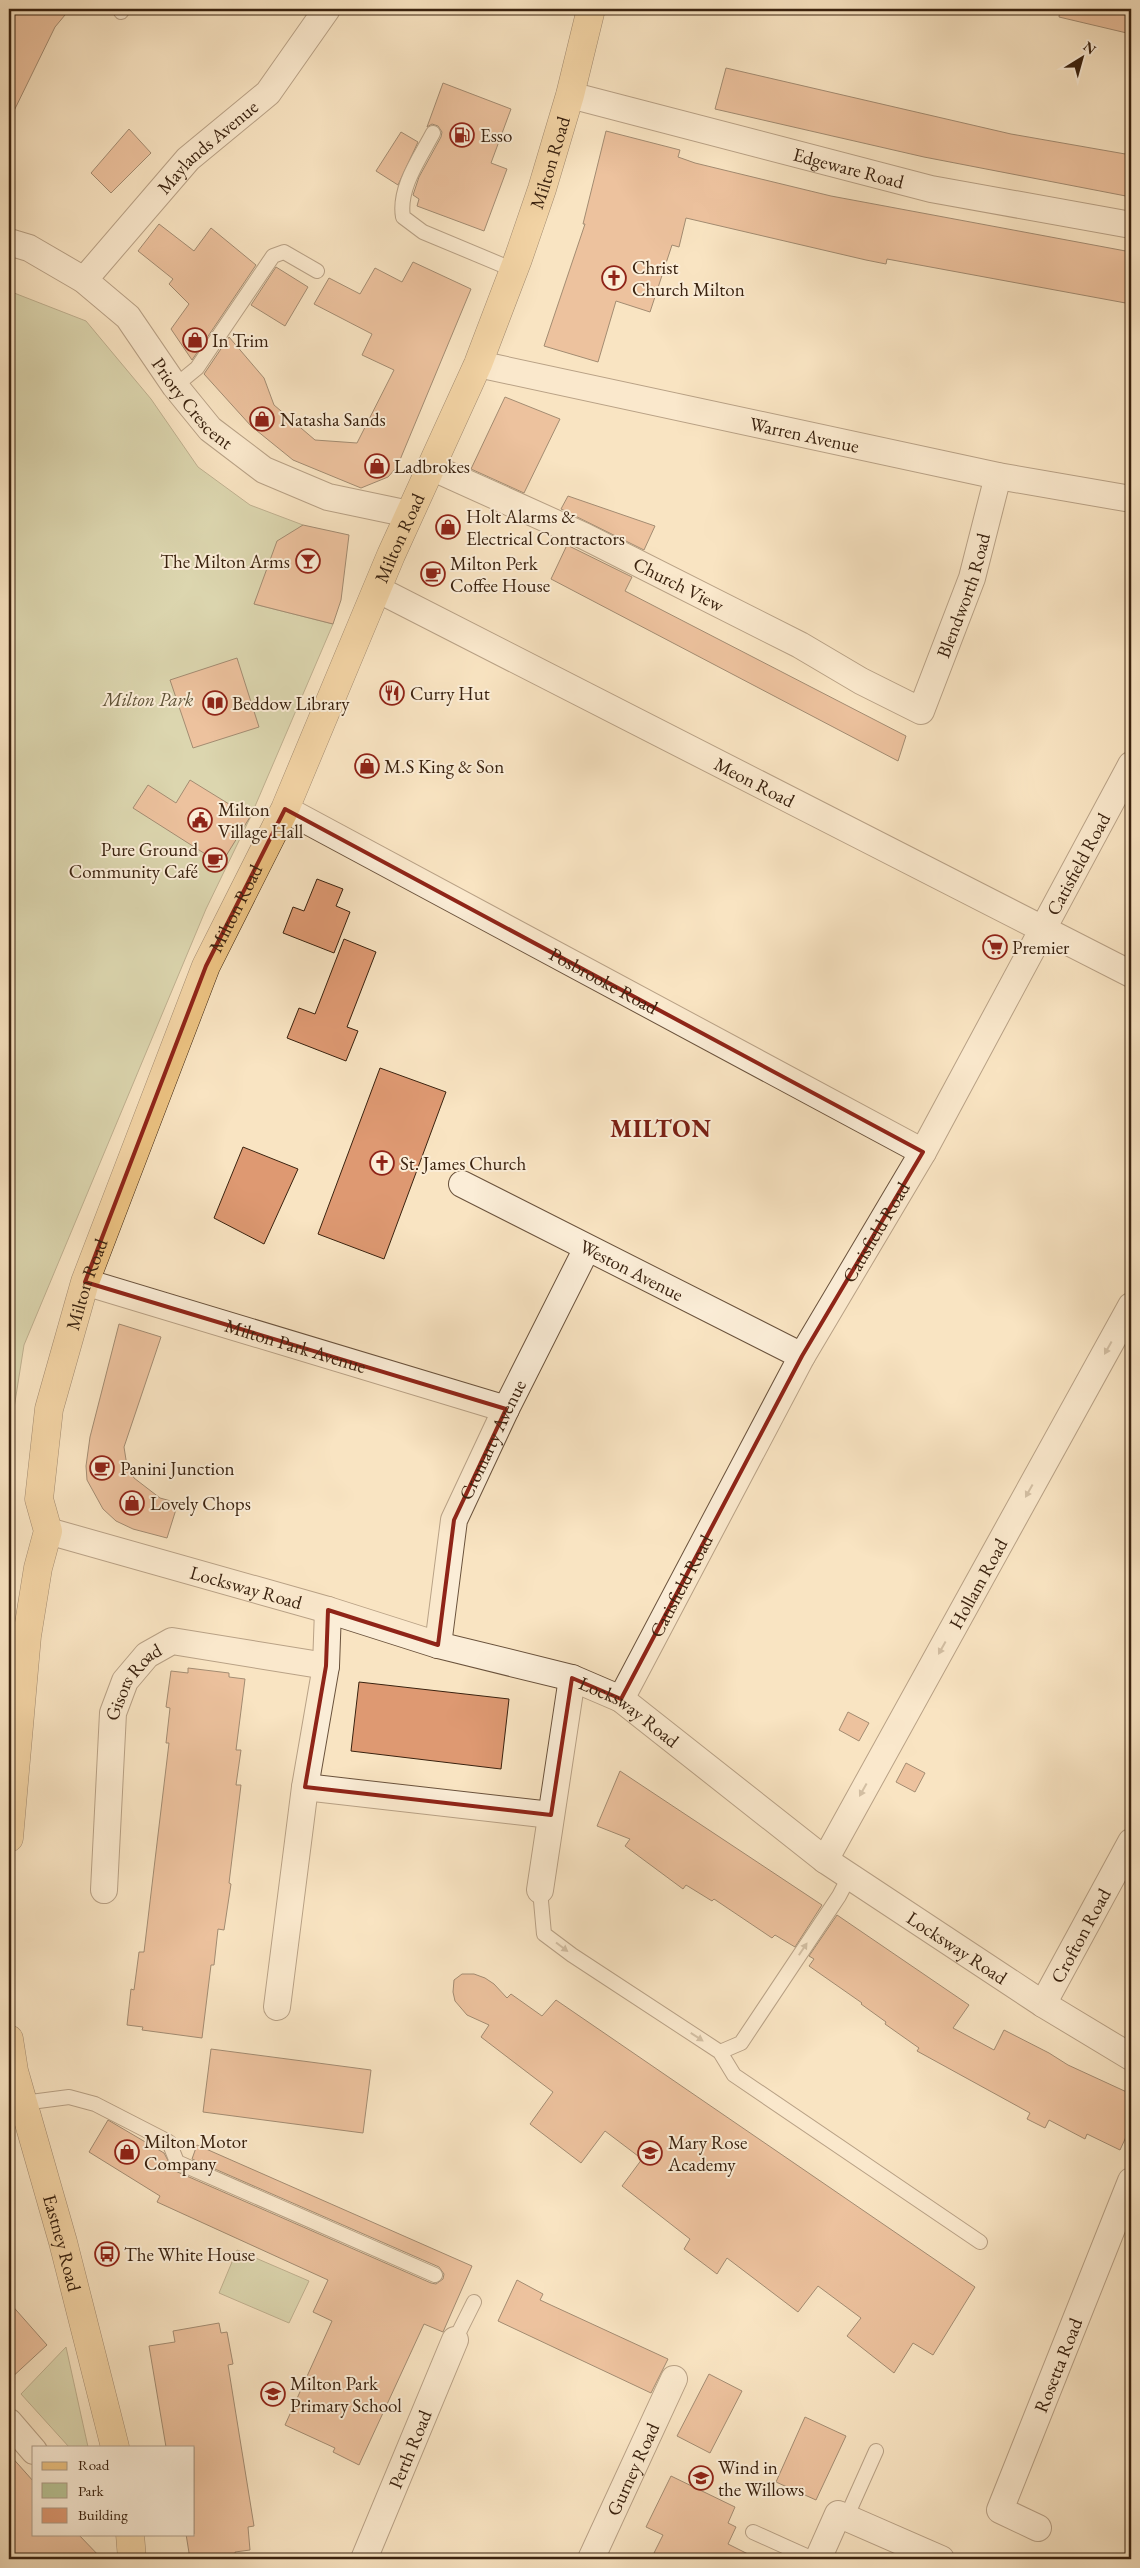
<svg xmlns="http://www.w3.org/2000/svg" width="1140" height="2568" font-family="'EB Garamond',serif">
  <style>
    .green { fill: #b9c597; stroke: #7a7453 }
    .building { fill: #de9972; stroke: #3a220f }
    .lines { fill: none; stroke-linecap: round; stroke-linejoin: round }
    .service-casing { stroke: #6a523c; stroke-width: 16 }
    .minor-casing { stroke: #6a523c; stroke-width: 28 }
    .primary-casing { stroke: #3a220f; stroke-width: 29 }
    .service { stroke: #fbedd7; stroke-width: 14 }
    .minor { stroke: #fbedd7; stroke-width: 26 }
    .primary { stroke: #ecc281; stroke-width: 28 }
    .oneway { fill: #a4927d }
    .marked { fill: none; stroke: #8f2418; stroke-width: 4; stroke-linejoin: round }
    .labels { text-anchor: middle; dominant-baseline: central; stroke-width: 4; stroke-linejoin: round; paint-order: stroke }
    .poi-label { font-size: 19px; fill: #3a220f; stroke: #fbedd7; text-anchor: start }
    .street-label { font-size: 19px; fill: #3a220f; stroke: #fbedd7 }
    .park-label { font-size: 19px; font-style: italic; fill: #605338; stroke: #fbedd7 }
    .district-label { font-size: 24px; font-weight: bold; letter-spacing: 1px; fill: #7a1f14; stroke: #fbedd7 }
  </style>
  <rect width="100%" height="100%" fill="#f9e4c2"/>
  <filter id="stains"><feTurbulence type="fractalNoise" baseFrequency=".004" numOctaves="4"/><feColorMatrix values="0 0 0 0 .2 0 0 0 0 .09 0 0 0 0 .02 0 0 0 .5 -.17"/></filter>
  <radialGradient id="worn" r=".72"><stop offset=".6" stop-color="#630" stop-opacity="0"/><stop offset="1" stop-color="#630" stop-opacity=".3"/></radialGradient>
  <path class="green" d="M9 291 86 321 151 399 198 467 250 505 303 525 264 581 254 604 333 624 250 818 206 909 24 1345 9 1440Z
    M237 2250 309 2281 289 2323 219 2293Z
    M66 2347 88 2447H69L21 2394Z"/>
  <path class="building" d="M15 9H70L55 27 9 121V22Z
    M1060 9H1131V34L1059 17Z
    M726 68 1011 134 1131 155V197L924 157 715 109Z
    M443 83 511 109 491 163 507 169 484 231 417 206 419 199 413 195 419 177 441 137 442 132 438 126 432 124 427 127Z
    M129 129 151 153 111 193 91 173Z
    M606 131 680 150 678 157 695 163 831 196 1131 252V304L887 259 886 264 866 260 686 218 679 247 672 245 650 312 616 301 598 362 544 346 585 224H583Z
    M401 132 418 142 398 185 376 171Z
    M159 224 194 251 211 228 256 265 192 360 171 329 189 304 169 284 173 279 138 251Z
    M413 262 471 289 397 467 388 477 361 488 293 460 251 426 204 374 229 337 264 378 274 405 315 440 357 443 394 370 362 355 372 334 314 304 329 278 360 294 375 268 402 282Z
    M276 267 308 287 285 326 251 305Z
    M505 397 560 419 524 493 471 469Z
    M568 496 655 526 644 550 561 509Z
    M303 525 349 535 341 600 333 624 254 604 277 541Z
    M567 545 632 577 625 591 906 736 898 761 551 579Z
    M237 658 259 727 193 748 170 680Z
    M190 780 250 817 221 864 133 808 148 785 176 803Z
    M317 879 343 889 336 906 350 912 334 953 283 933 293 907 304 911Z
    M344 939 376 952 347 1027 358 1031 346 1061 287 1038 299 1008 315 1014Z
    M380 1068 446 1092 384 1259 318 1234Z
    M243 1147 298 1169 264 1244 214 1218Z
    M119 1324 161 1337 124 1447 127 1466 134 1478 160 1498 178 1503 167 1538 133 1529 116 1521 103 1509 87 1480 86 1466 90 1437Z
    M188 1668 229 1673V1677L245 1679 236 1750H241L236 1785H241L229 1883 231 1884 224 1930 218 1929 214 1965H211L202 2038 142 2030 143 2027 127 2025 131 1989 134 1990 139 1952H144L169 1743H166L170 1708 166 1707 171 1671 188 1673Z
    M359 1682 509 1699 501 1769 351 1751Z
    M848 1712 869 1723 859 1741 839 1730Z
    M906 1763 925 1773 915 1792 896 1782Z
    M620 1771 822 1905 795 1947 775 1935 772 1938 714 1899 712 1901 686 1885 683 1889 625 1846 630 1839 597 1826Z
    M837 1915 969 2005 953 2028 994 2050 1004 2030 1049 2053 1068 2065 1131 2094V2126L1120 2150 1087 2134 1085 2139 1049 2120 1045 2128 1027 2119 1030 2113 917 2051 919 2048 885 2024 886 2022 861 2004 862 2003 809 1966 814 1959 809 1956Z
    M462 1974H474L485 1978 494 1984 507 1998 511 1994 542 2016 556 2000 975 2287 933 2355 913 2343 894 2373 847 2336 861 2318 818 2286 798 2312 727 2258 717 2274 684 2249 690 2239 622 2186 642 2159 605 2131 581 2163 530 2124 553 2092 481 2037 489 2025 467 2015 455 2001 453 1992 454 1980Z
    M211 2049 371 2070 363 2133 203 2112Z
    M108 2120 164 2153 173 2170 431 2283 436 2284 443 2279 444 2274 439 2267 192 2159 197 2145 472 2266 443 2332 424 2324 359 2465 333 2452 335 2448 285 2425 332 2321 313 2312 328 2280 157 2202 160 2196 89 2152Z
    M517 2280 543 2294 540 2300 668 2359 651 2393 498 2321Z
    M9 2302 47 2345 9 2380Z
    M219 2323 221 2333 227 2332 233 2364 228 2365 254 2526 248 2527 250 2550 235 2552 236 2559H190L186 2534H194V2447H166L149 2346 175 2342 173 2331Z
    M709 2374 742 2391 710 2453 677 2436Z
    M805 2417 846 2436 816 2500 776 2482Z
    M9 2454 34 2482V2534H78L102 2559H16L9 2551Z
    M671 2476 735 2507 728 2523 736 2527 728 2544 758 2559H651L663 2535 646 2527Z"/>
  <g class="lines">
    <g class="service-casing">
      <path id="service" d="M121 12 123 9
        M433 133C420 158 398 188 403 217L423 232 514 270
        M175 386 197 368 273 256 284 252 317 271
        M540 1890 544 1934 572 1955 720 2052 741 2043 839 1896 850 1875
        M720 2052 734 2075 980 2242
        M23 2103 69 2097 95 2104 169 2142 177 2162 435 2275
        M455 2340 474 2302
        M846 2518 876 2451
        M753 2532 813 2559"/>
    </g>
    <g class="minor-casing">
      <g id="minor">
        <path id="s1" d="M570 95 931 189 1131 225"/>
        <path id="s2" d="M9 242 29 248 84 280 128 317 175 386 210 429 264 470 328 497 409 514"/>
        <path id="s3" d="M84 280 188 159 268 93 327 9"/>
        <path id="s4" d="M478 364 998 476 1131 499"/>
        <path id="s5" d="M431 467 584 536 800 645 861 681 921 711 972 578 998 476"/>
        <path id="s6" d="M377 589 1131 974"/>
        <path id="s7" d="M285 809 923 1152"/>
        <path id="s8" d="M462 1184 802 1356"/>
        <path id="s9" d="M85 1282 506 1409"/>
        <path id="s10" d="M48 1531 328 1610 438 1645 572 1678 621 1699 825 1860 1043 2004 1131 2057"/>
        <path id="s11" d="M438 1645 454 1520 506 1409 587 1248"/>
        <path id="s12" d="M621 1699 802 1356 923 1152 1131 765"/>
        <path d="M305 1787 551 1815"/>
        <path id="s13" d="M825 1860 1131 1306"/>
        <path id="s14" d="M104 1890 113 1713 125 1681 147 1655 172 1641 326 1666"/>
        <path d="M540 1890 572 1678"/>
        <path id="s15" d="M1043 2004 1131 1842"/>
        <path d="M277 2007 305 1787 326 1666 328 1610"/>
        <path d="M9 2422 34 2451"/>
        <path id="s16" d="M1038 2528 1000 2510 1131 2181"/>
        <path id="s17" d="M364 2559 455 2340"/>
        <path id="s18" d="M591 2559 674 2379"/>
        <path d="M818 2559 838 2514 941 2559"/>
      </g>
    </g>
    <g class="primary-casing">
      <g id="primary">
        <path id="s19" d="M9 1838 27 1636 38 1568 48 1531 39 1499 49 1409 85 1282 206 966 285 809 391 555 478 364 518 259 542 189 570 95 591 9"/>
        <path id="s20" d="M9 2039 14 2071 63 2242 115 2447"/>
        <path d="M130 2534 132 2559"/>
      </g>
    </g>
    <use href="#service" class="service"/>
    <use href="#minor" class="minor"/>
    <use href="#primary" class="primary"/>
  </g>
  <defs><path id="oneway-solid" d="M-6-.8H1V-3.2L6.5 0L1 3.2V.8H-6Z" transform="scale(1.25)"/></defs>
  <g class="oneway">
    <use href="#oneway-solid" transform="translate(1108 1348) rotate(119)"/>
    <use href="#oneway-solid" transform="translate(1029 1491) rotate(119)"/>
    <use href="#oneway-solid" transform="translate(942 1648) rotate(119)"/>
    <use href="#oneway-solid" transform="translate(863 1790) rotate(119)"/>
    <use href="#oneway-solid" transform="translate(562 1947) rotate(37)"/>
    <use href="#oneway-solid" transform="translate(803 1949) rotate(-56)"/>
    <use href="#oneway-solid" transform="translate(697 2037) rotate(33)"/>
  </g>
  <path d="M0 0H1140V2568H0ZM285 809 923 1152 802 1356 621 1699 572 1678 551 1815 305 1787 326 1666 328 1610 438 1645 454 1520 506 1409 85 1282 206 966Z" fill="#f9e4c2" fill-opacity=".55" fill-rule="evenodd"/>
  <path class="marked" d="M285 809 923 1152 802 1356 621 1699 572 1678 551 1815 305 1787 326 1666 328 1610 438 1645 454 1520 506 1409 85 1282 206 966Z"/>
  <defs>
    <g id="fuel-ring" transform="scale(1.25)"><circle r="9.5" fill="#fbedd7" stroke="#8f2418" stroke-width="1.5"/><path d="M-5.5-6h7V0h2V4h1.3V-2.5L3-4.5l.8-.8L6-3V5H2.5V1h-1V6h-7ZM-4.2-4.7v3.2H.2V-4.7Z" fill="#8f2418"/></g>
    <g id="church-ring" transform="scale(1.25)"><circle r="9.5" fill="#fbedd7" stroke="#8f2418" stroke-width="1.5"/><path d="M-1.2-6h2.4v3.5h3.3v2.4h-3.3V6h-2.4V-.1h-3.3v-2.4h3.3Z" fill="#8f2418"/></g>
    <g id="shop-ring" transform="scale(1.25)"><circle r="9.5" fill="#fbedd7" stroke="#8f2418" stroke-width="1.5"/><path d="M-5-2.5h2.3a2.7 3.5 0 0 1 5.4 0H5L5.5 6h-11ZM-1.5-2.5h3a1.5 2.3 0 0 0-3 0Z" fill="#8f2418"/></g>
    <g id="bar-ring" transform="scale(1.25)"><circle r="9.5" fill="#fbedd7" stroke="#8f2418" stroke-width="1.5"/><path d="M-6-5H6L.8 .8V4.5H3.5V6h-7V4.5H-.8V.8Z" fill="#8f2418"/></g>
    <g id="cafe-ring" transform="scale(1.25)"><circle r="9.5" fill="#fbedd7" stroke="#8f2418" stroke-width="1.5"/><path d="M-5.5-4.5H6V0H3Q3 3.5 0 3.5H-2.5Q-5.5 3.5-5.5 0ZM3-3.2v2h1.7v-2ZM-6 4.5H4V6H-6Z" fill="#8f2418"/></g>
    <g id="restaurant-ring" transform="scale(1.25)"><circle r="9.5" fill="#fbedd7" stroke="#8f2418" stroke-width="1.5"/><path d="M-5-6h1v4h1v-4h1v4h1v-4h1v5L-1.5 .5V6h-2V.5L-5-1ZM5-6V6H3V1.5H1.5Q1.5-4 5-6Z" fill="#8f2418"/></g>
    <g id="library-ring" transform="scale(1.25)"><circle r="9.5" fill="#fbedd7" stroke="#8f2418" stroke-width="1.5"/><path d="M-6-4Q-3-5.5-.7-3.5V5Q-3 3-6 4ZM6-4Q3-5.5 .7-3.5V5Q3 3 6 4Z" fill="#8f2418"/></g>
    <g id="civic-ring" transform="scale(1.25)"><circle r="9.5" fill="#fbedd7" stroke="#8f2418" stroke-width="1.5"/><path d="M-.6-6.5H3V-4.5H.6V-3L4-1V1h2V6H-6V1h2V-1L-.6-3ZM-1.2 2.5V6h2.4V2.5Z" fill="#8f2418"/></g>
    <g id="supermarket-ring" transform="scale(1.25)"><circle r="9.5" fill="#fbedd7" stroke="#8f2418" stroke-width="1.5"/><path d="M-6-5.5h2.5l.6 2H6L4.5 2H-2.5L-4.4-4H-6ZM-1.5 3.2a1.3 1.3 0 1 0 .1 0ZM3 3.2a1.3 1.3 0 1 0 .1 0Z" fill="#8f2418"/></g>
    <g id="school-ring" transform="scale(1.25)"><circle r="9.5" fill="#fbedd7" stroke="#8f2418" stroke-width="1.5"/><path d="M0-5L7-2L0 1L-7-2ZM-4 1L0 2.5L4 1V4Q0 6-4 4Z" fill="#8f2418"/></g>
    <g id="bus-ring" transform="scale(1.25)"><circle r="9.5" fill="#fbedd7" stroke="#8f2418" stroke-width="1.5"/><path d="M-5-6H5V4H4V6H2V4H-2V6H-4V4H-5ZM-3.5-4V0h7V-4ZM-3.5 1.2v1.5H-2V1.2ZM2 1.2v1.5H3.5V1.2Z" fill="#8f2418"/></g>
  </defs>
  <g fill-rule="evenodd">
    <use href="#fuel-ring" x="462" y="135"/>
    <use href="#church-ring" x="614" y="278"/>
    <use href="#shop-ring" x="195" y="340"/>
    <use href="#shop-ring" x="262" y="419"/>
    <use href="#shop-ring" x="377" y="466"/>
    <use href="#shop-ring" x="448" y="527"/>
    <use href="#bar-ring" x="308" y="561"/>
    <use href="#cafe-ring" x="433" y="574"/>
    <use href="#restaurant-ring" x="392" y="693"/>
    <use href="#library-ring" x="215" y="703"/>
    <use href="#shop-ring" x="367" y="766"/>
    <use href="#civic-ring" x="200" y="820"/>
    <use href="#cafe-ring" x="215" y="860"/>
    <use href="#supermarket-ring" x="995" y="947"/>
    <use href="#church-ring" x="382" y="1163"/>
    <use href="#cafe-ring" x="102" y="1468"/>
    <use href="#shop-ring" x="132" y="1503"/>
    <use href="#shop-ring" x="127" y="2152"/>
    <use href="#school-ring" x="650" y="2153"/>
    <use href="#bus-ring" x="107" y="2254"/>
    <use href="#school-ring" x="273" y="2394"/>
    <use href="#school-ring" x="701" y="2478"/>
  </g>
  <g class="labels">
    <g class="poi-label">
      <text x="480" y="135">Esso</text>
      <text x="632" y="267">Christ<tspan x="632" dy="22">Church Milton</tspan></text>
      <text x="212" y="340">In Trim</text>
      <text x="280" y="419">Natasha Sands</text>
      <text x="394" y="466">Ladbrokes</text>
      <text x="466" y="516">Holt Alarms &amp;<tspan x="466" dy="22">Electrical Contractors</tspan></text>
      <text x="290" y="561" text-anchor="end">The Milton Arms</text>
      <text x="450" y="563">Milton Perk<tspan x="450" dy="22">Coffee House</tspan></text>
      <text x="410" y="693">Curry Hut</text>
      <text x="232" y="703">Beddow Library</text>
      <text x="384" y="766">M.S King &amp; Son</text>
      <text x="218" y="809">Milton<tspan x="218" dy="22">Village Hall</tspan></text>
      <text x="198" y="849" text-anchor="end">Pure Ground<tspan x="198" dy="22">Community Café</tspan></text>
      <text x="1012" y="947">Premier</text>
      <text x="400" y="1163">St. James Church</text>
      <text x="120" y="1468">Panini Junction</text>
      <text x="150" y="1503">Lovely Chops</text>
      <text x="144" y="2141">Milton Motor<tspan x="144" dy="22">Company</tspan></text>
      <text x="668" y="2142">Mary Rose<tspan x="668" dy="22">Academy</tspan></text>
      <text x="124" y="2254">The White House</text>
      <text x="290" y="2383">Milton Park<tspan x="290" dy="22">Primary School</tspan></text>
      <text x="718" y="2467">Wind in<tspan x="718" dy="22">the Willows</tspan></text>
    </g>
    <g class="street-label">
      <text stroke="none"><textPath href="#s3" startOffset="182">Maylands Avenue</textPath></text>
      <text stroke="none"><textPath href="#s19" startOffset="1779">Milton Road</textPath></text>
      <text stroke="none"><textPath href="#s1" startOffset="288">Edgeware Road</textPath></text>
      <text stroke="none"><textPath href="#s2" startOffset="250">Priory Crescent</textPath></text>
      <text stroke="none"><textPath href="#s4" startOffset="334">Warren Avenue</textPath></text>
      <text stroke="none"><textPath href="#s19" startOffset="1374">Milton Road</textPath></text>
      <text stroke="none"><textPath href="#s5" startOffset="274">Church View</textPath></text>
      <text stroke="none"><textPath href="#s5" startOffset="671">Blendworth Road</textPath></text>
      <text stroke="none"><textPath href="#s6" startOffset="424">Meon Road</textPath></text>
      <text stroke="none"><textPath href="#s12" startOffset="952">Catisfield Road</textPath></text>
      <text stroke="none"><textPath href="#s19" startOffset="969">Milton Road</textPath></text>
      <text stroke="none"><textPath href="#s7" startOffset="362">Posbrooke Road</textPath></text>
      <text stroke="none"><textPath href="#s12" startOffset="532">Catisfield Road</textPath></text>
      <text stroke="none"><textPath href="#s8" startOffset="190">Weston Avenue</textPath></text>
      <text stroke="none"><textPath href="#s19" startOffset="564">Milton Road</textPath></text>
      <text stroke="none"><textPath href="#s9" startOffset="220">Milton Park Avenue</textPath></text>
      <text stroke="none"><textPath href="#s11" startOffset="215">Cromarty Avenue</textPath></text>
      <text stroke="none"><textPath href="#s13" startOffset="316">Hollam Road</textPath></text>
      <text stroke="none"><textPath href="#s12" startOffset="128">Catisfield Road</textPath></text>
      <text stroke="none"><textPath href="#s10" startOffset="206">Locksway Road</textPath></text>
      <text stroke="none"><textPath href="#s14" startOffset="215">Gisors Road</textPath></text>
      <text stroke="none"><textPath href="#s10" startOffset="611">Locksway Road</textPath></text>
      <text stroke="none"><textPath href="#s15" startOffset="78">Crofton Road</textPath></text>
      <text stroke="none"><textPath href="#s10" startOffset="1016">Locksway Road</textPath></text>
      <text stroke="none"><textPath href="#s20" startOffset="211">Eastney Road</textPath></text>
      <text stroke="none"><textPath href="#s16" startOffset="198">Rosetta Road</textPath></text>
      <text stroke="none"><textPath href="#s17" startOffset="119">Perth Road</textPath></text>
      <text stroke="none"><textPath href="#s18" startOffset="99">Gurney Road</textPath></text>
    </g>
    <g class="park-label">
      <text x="148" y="699">Milton Park</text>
    </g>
    <g class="district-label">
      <text x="661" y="1128">MILTON</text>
    </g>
  </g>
  <rect width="1140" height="2568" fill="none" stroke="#f9e4c2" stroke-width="30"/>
  <rect x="10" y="10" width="1120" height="2548" fill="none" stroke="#3a220f" stroke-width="2.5"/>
  <rect x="15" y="15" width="1110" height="2538" fill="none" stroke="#3a220f"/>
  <rect x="32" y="2446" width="162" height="90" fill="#fbedd7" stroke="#ae9c87"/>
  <rect x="42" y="2462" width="25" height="8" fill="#ecc281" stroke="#ae9c87"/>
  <text x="78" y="2470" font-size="15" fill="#3a220f">Road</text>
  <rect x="42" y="2483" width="25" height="15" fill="#b9c597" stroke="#ae9c87"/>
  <text x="78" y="2496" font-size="15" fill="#3a220f">Park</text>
  <rect x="42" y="2508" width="25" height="15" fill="#de9972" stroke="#ae9c87"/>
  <text x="78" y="2520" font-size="15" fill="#3a220f">Building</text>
  <g transform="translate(1082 58) rotate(37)" stroke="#fbedd7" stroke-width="4" paint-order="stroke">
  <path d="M0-4L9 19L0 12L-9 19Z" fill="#3a220f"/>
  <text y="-8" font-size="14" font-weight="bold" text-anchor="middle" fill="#3a220f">N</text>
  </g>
  <rect width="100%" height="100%" filter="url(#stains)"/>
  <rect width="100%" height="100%" fill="url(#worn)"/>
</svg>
